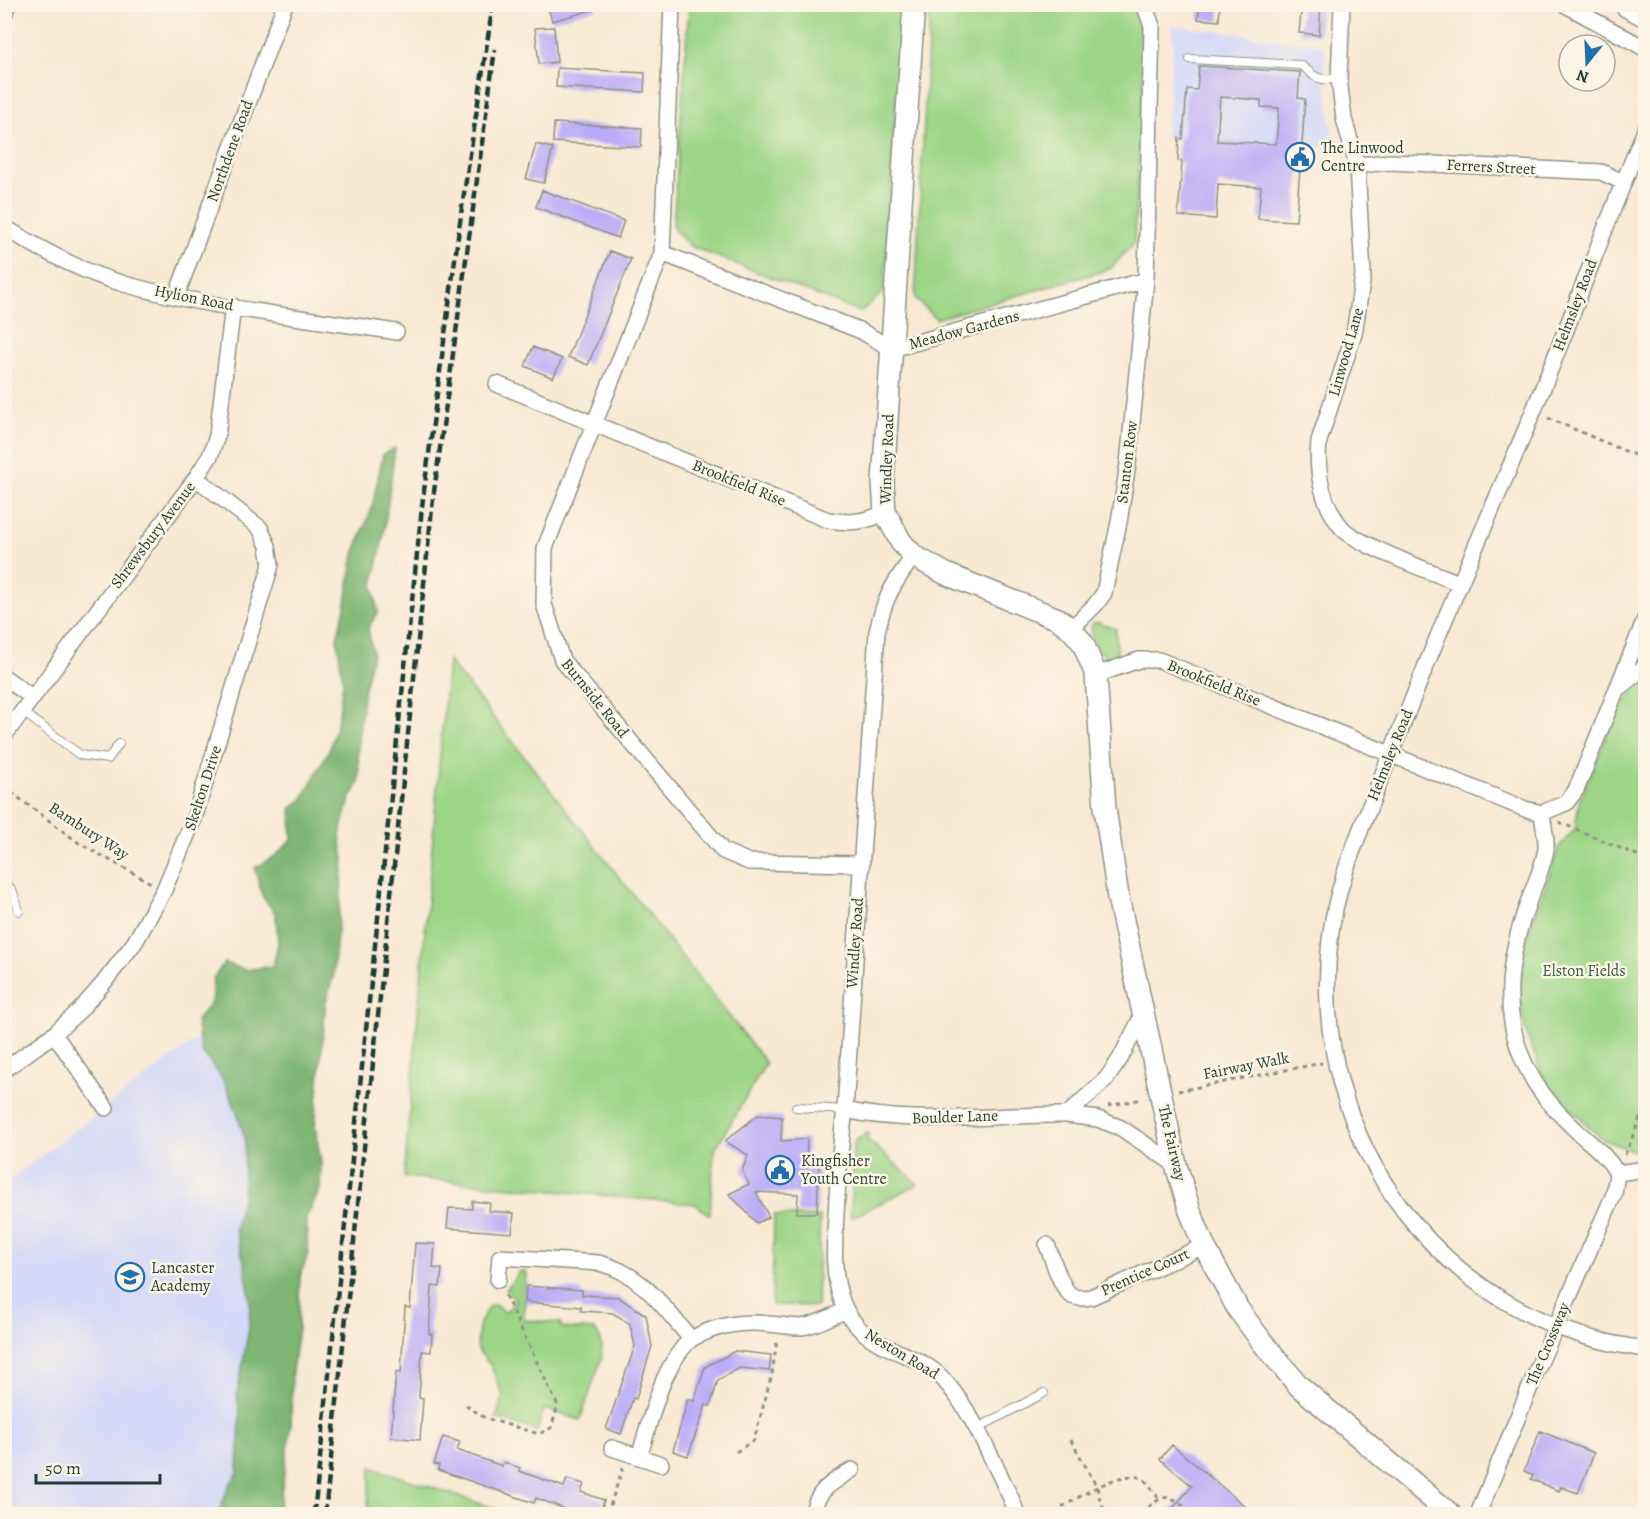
<svg xmlns="http://www.w3.org/2000/svg" width="1650" height="1519" font-family="Alegreya,serif">
  <style>
    .built { fill: #d4d8f9 }
    .green { fill: #9dd587; stroke: #5e895e; stroke-width: 1.5 }
    .forest { fill: #7eb674; stroke: #4e7a54; stroke-width: 1.5 }
    .building { fill: #baabf8; fill-rule: evenodd }
    .lines { fill: none; stroke-linecap: round; stroke-linejoin: round }
    .lane-casing { stroke: #8c9384; stroke-width: 10 }
    .street-casing { stroke: #8c9384; stroke-width: 18 }
    .secondary-casing { stroke: #8c9384; stroke-width: 24 }
    .highway-casing { stroke: #8c9384; stroke-width: 30 }
    .path { stroke: #8c9384; stroke-width: 3; stroke-dasharray: 4.5 4.5; stroke-linecap: butt }
    .lane { stroke: #fff; stroke-width: 8 }
    .street { stroke: #fff; stroke-width: 15 }
    .secondary { stroke: #fff; stroke-width: 21 }
    .highway { stroke: #fff; stroke-width: 27 }
    .rail { stroke: #1f3d34; stroke-width: 4.5; stroke-dasharray: 9 4.5; stroke-linecap: butt }
    .labels { text-anchor: middle; dominant-baseline: central; stroke-width: 5; stroke-linejoin: round; paint-order: stroke }
    .poi-label { font-size: 16px; fill: #1f3d34; stroke: #fcf5e5; text-anchor: start }
    .street-label { font-size: 16px; fill: #1f3d34; stroke: #fcf5e5 }
    .park-label { font-size: 16px; fill: #385b45; stroke: #fcf5e5 }
  </style>
  <rect width="100%" height="100%" fill="#fcf5e5"/>
  <filter id="ink" filterUnits="userSpaceOnUse"><feTurbulence type="fractalNoise" baseFrequency=".0167" numOctaves="2"/><feDisplacementMap in="SourceGraphic" scale="12" xChannelSelector="R" yChannelSelector="G"/><feConvolveMatrix kernelMatrix="1 2 1 2 8 2 1 2 1" color-interpolation-filters="sRGB"/></filter>
  <filter id="wash" filterUnits="userSpaceOnUse"><feTurbulence type="fractalNoise" baseFrequency=".008" numOctaves="4" result="noise"/><feDisplacementMap in="SourceGraphic" scale="24" xChannelSelector="R" yChannelSelector="G"/><feGaussianBlur stdDeviation="1.35" result="paint"/><feColorMatrix in="noise" values="0 0 0 0 0 0 0 0 0 0 0 0 0 0 0 0 0 1.4 0 .05"/><feComposite in="paint" operator="in"/></filter>
  <g filter="url(#wash)">
    <rect width="100%" height="100%" fill="#f8e9d3"/>
    <path class="built" d="M1172 25 1325 46 1324 69 1334 148 1165 138 1173 47Z
      M260 1000 254 1370 237 1514H5V1183L203 1034Z"/>
    <path class="green" d="M689 5H902L884 292 860 312 690 246 673 228Z
      M930 5H1136L1139 6 1146 29 1134 243 1110 269 936 319 915 298Z
      M1096 622 1116 629 1117 655 1114 658C1098 657 1090 639 1092 624Z
      M448 660 766 1063 714 1151 710 1215 695 1204 404 1177Z
      M1645 677V1155L1604 1140 1590 1128 1551 1088 1542 1073 1529 1041 1522 1018 1520 993 1522 952 1559 847 1575 829 1579 802 1611 725 1625 701Z
      M868 1133 867 1139 918 1184 851 1218 853 1146 856 1140Z
      M774 1215 820 1217 817 1306 772 1305Z
      M520 1271 526 1272 524 1320 561 1323V1328L595 1330 600 1338 602 1357 580 1420 544 1409 537 1431 496 1418 503 1397 491 1366 478 1350 477 1341 480 1323 488 1307 495 1304 505 1313 516 1301 506 1290Z
      M371 1467 511 1514H367Z"/>
    <path class="forest" d="M395 448 384 533 373 586 378 612 368 628 373 653 364 688 358 746 359 783 350 799 340 836 344 859 333 977 326 1001 315 1126 321 1163 320 1190 306 1218 308 1254 300 1277 298 1328 292 1371 291 1426 278 1514H218L229 1486 238 1473 240 1415 237 1395 249 1328 250 1298 244 1262 235 1228 243 1197 245 1138 234 1105 224 1081 201 1050 196 1021 211 1003 213 979 224 963 246 970 273 966 278 944 276 914 262 896 255 868 275 856 292 840 291 809 303 798 330 748 338 719 343 682 337 638 345 608 354 554 372 508 383 454Z"/>
    <g id="blocks">
      <path class="building" d="M547 4H596V9L552 21Z
        M1200 4H1220L1219 21 1198 19Z
        M1302 4H1321L1319 35 1299 33Z
        M554 27 557 62 539 64 535 28Z
        M1199 66 1300 72 1298 98 1305 99 1302 145 1307 146 1305 168H1300L1296 221 1258 219 1261 187 1218 184 1216 219 1178 216 1182 162 1178 161 1179 138 1183 139 1187 89 1197 90ZM1220 97 1261 100V107L1279 108 1276 144 1217 141Z
        M557 68 645 73 644 92 556 87Z
        M554 123 642 128 641 147 553 142Z
        M536 144 553 148 544 183 526 179Z
        M542 190 624 221 618 238 536 207Z
        M610 251 631 259 588 365 568 357Z
        M533 347 562 359 553 378 525 366Z
        M758 1115 782 1117 781 1141 807 1139 806 1162 819 1163 817 1213H797L798 1194 756 1192 769 1217 757 1223 729 1194 749 1184 742 1171 748 1155 725 1141Z
        M472 1201 490 1203 489 1211 514 1213 512 1233 447 1228 449 1208 472 1209Z
        M415 1243 435 1244 433 1268 442 1269 440 1287 432 1286 429 1334H432L431 1352 422 1351 419 1398 423 1399 420 1440 391 1437 396 1372 401 1373 405 1307 410 1308Z
        M526 1286 582 1290V1295L618 1297 646 1315 652 1346 636 1399 633 1398 621 1434 606 1429 635 1346 630 1324 613 1313 581 1311V1305V1307L525 1302Z
        M735 1351 771 1355 769 1371 740 1368 718 1380 710 1406 706 1405 688 1456 673 1451 688 1399 694 1401 705 1367Z
        M1540 1431 1594 1453 1578 1493 1561 1487 1559 1491 1531 1479 1533 1475 1524 1471Z
        M443 1437 460 1442 457 1450 502 1466 503 1462 520 1468 519 1471 564 1487 567 1479 584 1484 581 1492 604 1500 600 1515H561L563 1508 536 1498 534 1503 438 1470 439 1465 434 1464Z
        M1172 1445 1246 1507 1240 1515H1167L1192 1486 1160 1459Z"/>
    </g>
  </g>
  <g filter="url(#ink)">
    <use href="#blocks" fill-opacity="0" stroke="#8c9384" stroke-width="1.5"/>
    <g class="lines">
      <g class="lane-casing">
        <path id="lane" d="M1190 59 1300 65C1306 68 1308 71 1313 75 1320 81 1330 79 1339 79
          M23 712 80 755 108 759 119 744
          M4 881 13 892 19 911
          M796 1107 845 1110
          M976 1429 1044 1393"/>
      </g>
      <g class="street-casing">
        <path id="street" d="M672 4 662 253 859 330 892 349 1146 280
          M1342 4 1339 79 1344 119 1357 165 1363 275 1354 334 1319 441C1316 472 1322 504 1342 528 1357 545 1434 573 1459 583
          M1564 4 1646 49
          M4 15 8 4
          M1646 128C1606 222 1572 318 1533 412 1497 499 1458 585 1423 673 1406 716 1389 758 1372 801 1354 846 1335 891 1330 940 1307 1140 1444 1325 1646 1349
          M1357 165 1391 162 1601 172 1623 182
          M4 227C38 248 74 268 111 280 202 308 302 317 396 332
          M662 253 545 548 544 604 562 660 723 851 749 862 860 864
          M176 297 285 4
          M497 384 828 520C849 523 866 523 885 512
          M914 556C893 583 884 599 877 632L845 1110C840 1145 838 1179 836 1214 835 1240 832 1266 839 1291 842 1304 849 1318 858 1327 881 1352 920 1354 943 1379 973 1412 991 1458 1011 1498L1017 1514
          M1646 617 1576 790 1566 803 1542 813C1543 825 1547 838 1546 849 1543 868 1533 888 1527 906 1507 962 1500 1020 1530 1074 1542 1097 1561 1116 1580 1134 1595 1147 1607 1156 1617 1173L1646 1169
          M1071 629 1096 604 1104 593 1119 522 1128 464 1146 280 1152 26 1144 4
          M1096 675 1139 660H1159L1525 809 1542 813
          M4 677 33 698
          M1617 689 1646 666
          M4 736 196 478 210 456 217 436 233 306
          M54 1034 106 1108
          M4 1070 54 1034 79 1011 102 985 135 942 164 890 195 816 271 565 268 546 260 528 196 478
          M845 1110C917 1126 993 1114 1067 1115L1107 1078 1120 1059 1143 1014
          M1067 1115 1098 1119 1121 1128 1176 1165
          M1047 1245C1052 1257 1061 1289 1072 1296 1078 1299 1084 1298 1091 1297L1204 1246
          M498 1280 500 1257 599 1263C642 1273 664 1308 691 1339 717 1325 740 1321 769 1324 780 1325 791 1327 802 1327 817 1325 832 1316 846 1310
          M612 1448 661 1464
          M639 1457C652 1418 660 1368 691 1339
          M813 1514C816 1490 833 1482 852 1470
          M1478 1514 1540 1363 1614 1194 1617 1173"/>
      </g>
      <g class="secondary-casing">
        <path id="secondary" d="M914 4 883 482 885 512 901 542 914 556 946 574 1058 619 1071 629 1083 643 1096 675 1105 808 1118 897 1176 1165 1190 1211 1204 1246 1238 1309 1263 1343 1299 1386 1450 1514"/>
      </g>
      <g class="highway-casing">
        <path id="highway" d="M1629 4 1646 13"/>
      </g>
      <path class="path" d="M1548 418 1646 460
        M4 787 79 843 151 883
        M1559 822 1646 859
        M1178 1091 1322 1063
        M1108 1106 1142 1099
        M1625 1155 1646 1104
        M466 1405 485 1418 539 1434 551 1428 558 1406 504 1293
        M1071 1440 1097 1487 1100 1500 1105 1511 1109 1514
        M736 1452 754 1440 772 1374 777 1340
        M607 1514 623 1468
        M1057 1514 1060 1508C1079 1498 1122 1467 1143 1479 1149 1483 1154 1492 1158 1498
        M1142 1514C1164 1491 1170 1493 1193 1514"/>
      <use href="#lane" class="lane"/>
      <use href="#street" class="street"/>
      <use href="#secondary" class="secondary"/>
      <use href="#highway" class="highway"/>
      <path class="rail" d="M314 1514 423 498 462 207 493 4
        M325 1514 433 499 495 49"/>
    </g>
  </g>
  <defs>
    <g id="civic-ring" transform="scale(1.5)"><circle r="9.5" fill="#fcf5e5" stroke="#1f6fb2" stroke-width="1.5"/><path d="M-.6-6.5H3V-4.5H.6V-3L4-1V1h2V6H-6V1h2V-1L-.6-3ZM-1.2 2.5V6h2.4V2.5Z" fill="#1f6fb2"/></g>
    <g id="school-ring" transform="scale(1.5)"><circle r="9.5" fill="#fcf5e5" stroke="#1f6fb2" stroke-width="1.5"/><path d="M0-5L7-2L0 1L-7-2ZM-4 1L0 2.5L4 1V4Q0 6-4 4Z" fill="#1f6fb2"/></g>
  </defs>
  <g fill-rule="evenodd">
    <use href="#civic-ring" x="1300" y="157"/>
    <use href="#civic-ring" x="780" y="1170"/>
    <use href="#school-ring" x="130" y="1277"/>
  </g>
  <g class="labels">
    <g class="poi-label">
      <text x="1321" y="148">The Linwood<tspan x="1321" dy="18">Centre</tspan></text>
      <text x="801" y="1161">Kingfisher<tspan x="801" dy="18">Youth Centre</tspan></text>
      <text x="151" y="1268">Lancaster<tspan x="151" dy="18">Academy</tspan></text>
    </g>
    <g class="street-label">
      <text transform="translate(230 151) rotate(-70)">Northdene Road</text>
      <text transform="translate(1491 167) rotate(3)">Ferrers Street</text>
      <text transform="translate(194 298) rotate(11)">Hylion Road</text>
      <text transform="translate(1575 305) rotate(-69)">Helmsley Road</text>
      <text transform="translate(964 330) rotate(-15)">Meadow Gardens</text>
      <text transform="translate(1346 352) rotate(-74)">Linwood Lane</text>
      <text transform="translate(887 459) rotate(-88)">Windley Road</text>
      <text transform="translate(1127 462) rotate(-83)">Stanton Row</text>
      <text transform="translate(739 483) rotate(22)">Brookfield Rise</text>
      <text transform="translate(153 535) rotate(-53)">Shrewsbury Avenue</text>
      <text transform="translate(1214 683) rotate(22)">Brookfield Rise</text>
      <text transform="translate(595 698) rotate(51)">Burnside Road</text>
      <text transform="translate(1390 755) rotate(-68)">Helmsley Road</text>
      <text transform="translate(203 788) rotate(-72)">Skelton Drive</text>
      <text transform="translate(89 831) rotate(33)">Bambury Way</text>
      <text transform="translate(855 943) rotate(-86)">Windley Road</text>
      <text transform="translate(1246 1066) rotate(-11)">Fairway Walk</text>
      <text transform="translate(955 1117) rotate(-2)">Boulder Lane</text>
      <text transform="translate(1172 1143) rotate(77)">The Fairway</text>
      <text transform="translate(1145 1272) rotate(-24)">Prentice Court</text>
      <text transform="translate(1548 1344) rotate(-67)">The Crossway</text>
      <text transform="translate(902 1354) rotate(31)">Neston Road</text>
    </g>
    <g class="park-label">
      <text x="1584" y="971">Elston Fields</text>
    </g>
  </g>
  <rect width="1650" height="1519" fill="none" stroke="#fcf5e5" stroke-width="24"/>
  <g transform="translate(1587 63) rotate(198)"><circle r="28" fill="#fcf5e5" stroke="#a4ab9e" stroke-width="1.5"/>
  <path d="M0-4.5L10 22L0 15L-10 22Z" fill="#1f6fb2"/>
  <text y="-9" font-size="16" font-weight="bold" text-anchor="middle" fill="#1f3d34">N</text>
  </g>
  <path d="M36 1474v9h124v-9" fill="none" stroke="#1f3d34" stroke-width="3"/>
  <text x="45" y="1474" font-size="18" fill="#1f3d34" stroke="#fcf5e5" stroke-width="4.5" paint-order="stroke">50 m</text>
</svg>
